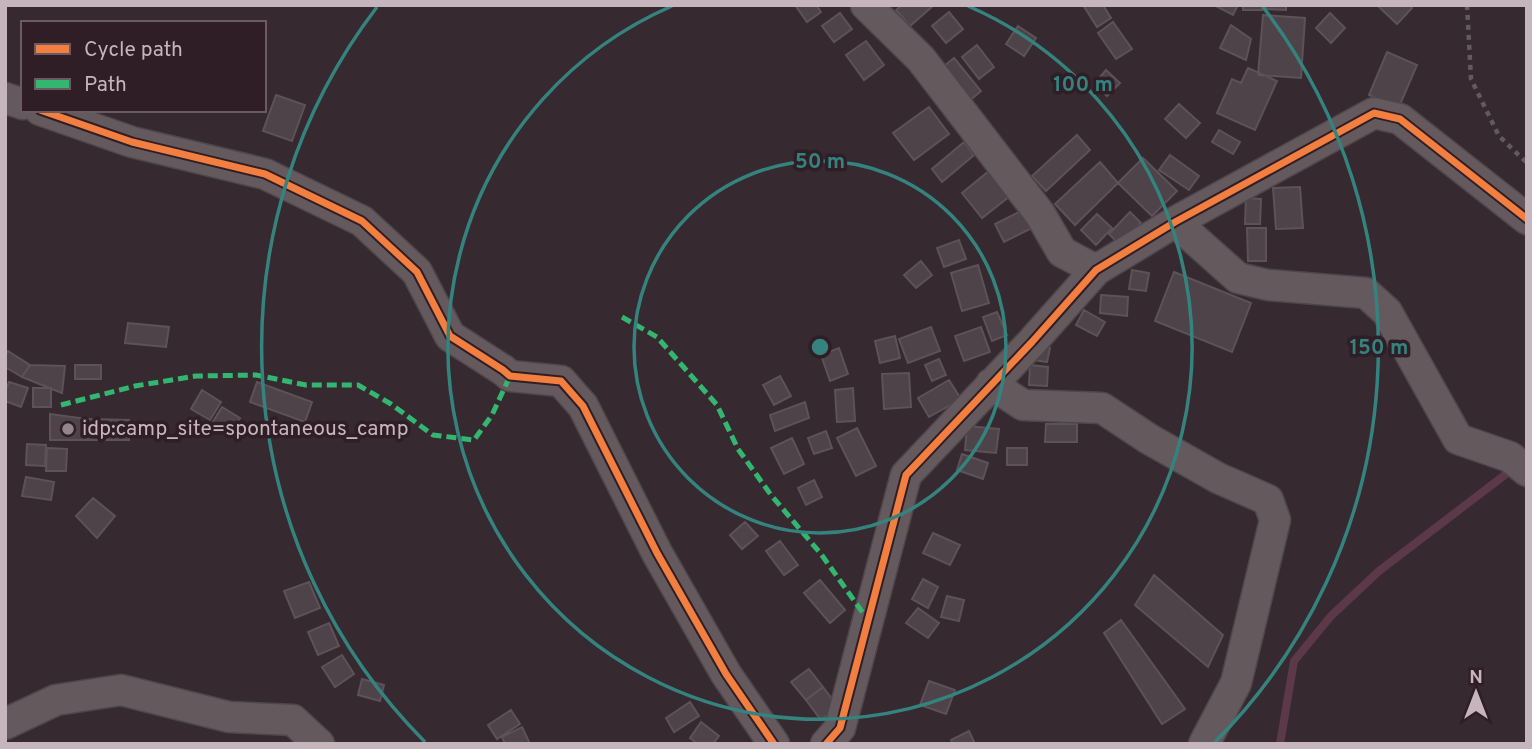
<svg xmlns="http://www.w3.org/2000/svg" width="1532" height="749" font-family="Overpass,sans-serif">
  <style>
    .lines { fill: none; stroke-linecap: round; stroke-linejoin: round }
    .stream { stroke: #5c3949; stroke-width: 8 }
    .building { fill: #4d4348; stroke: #5d5257; stroke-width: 2 }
    .street-casing { stroke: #4f464b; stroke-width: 33 }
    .path { stroke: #635a5e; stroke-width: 4.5; stroke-dasharray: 5 5; stroke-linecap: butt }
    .street { stroke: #645a5e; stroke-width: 30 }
    .quiet { stroke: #33b770; stroke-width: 5; stroke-dasharray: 10 5; stroke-linecap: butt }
    .cycleway-casing { stroke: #301e26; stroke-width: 11 }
    .cycleway { stroke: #f27e40; stroke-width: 7 }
    .ring { fill: none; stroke: #34837e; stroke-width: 3.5 }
    .poi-dot { fill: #94848b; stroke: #301e26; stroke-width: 2.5 }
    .labels { text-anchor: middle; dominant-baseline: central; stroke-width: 7; stroke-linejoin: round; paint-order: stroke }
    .poi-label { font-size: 21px; fill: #c6b5bc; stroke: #301e26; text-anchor: start }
    .centre { fill: #34837e; stroke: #301e26; stroke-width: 3.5 }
    .ring-label { font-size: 21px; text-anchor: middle; font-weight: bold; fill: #34837e; stroke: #301e26; stroke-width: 7; stroke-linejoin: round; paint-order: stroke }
  </style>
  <rect width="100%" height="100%" fill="#362a30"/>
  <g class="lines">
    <path class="stream" d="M1280 744 1294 661 1331 616 1379 571 1514 468"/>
  </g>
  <path class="building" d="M795 5H816L821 12 807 22Z
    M902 5H934L910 26 896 10Z
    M1083 5H1103L1111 18 1097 27Z
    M1214 5H1238L1233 15Z
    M1243 5H1262V10H1243Z
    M1266 5H1286V10L1266 9Z
    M1377 5H1409L1412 8 1397 24Z
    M949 12 963 29 946 43 932 26Z
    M840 13 852 29 834 42 822 26Z
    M1330 13 1345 28 1331 43 1316 28Z
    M1263 15 1305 18 1301 78 1258 75Z
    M1113 22 1132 49 1116 59 1098 33Z
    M1231 25 1251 39 1246 60 1220 48Z
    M1018 26 1036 38 1024 56 1006 44Z
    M866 41 884 65 864 80 846 55Z
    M977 45 994 67 979 79 962 57Z
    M1387 52 1417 65 1399 107 1369 95Z
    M954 58 981 91 964 105 937 72Z
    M1248 68 1277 81 1255 130 1217 113 1232 79 1241 83Z
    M1106 70 1120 83 1107 96 1094 84Z
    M276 95 305 105 292 141 263 131Z
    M1179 104 1200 123 1186 138 1165 119Z
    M929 107 949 134 914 160 893 133Z
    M1219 130 1240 142 1233 154 1212 142Z
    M1077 135 1090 150 1046 191 1032 176Z
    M964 142 974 155 942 182 932 169Z
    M1170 155 1199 176 1189 190 1159 170Z
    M1143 158 1177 191 1152 216 1118 183Z
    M1100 162 1118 183 1075 225 1055 204Z
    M989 171 1010 196 982 218 962 193Z
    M1300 187 1303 228 1276 229 1273 188Z
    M1246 198 1261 199 1260 224H1245Z
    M1023 210 1032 228 1004 242 995 224Z
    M1130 212 1141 223 1119 244 1109 234Z
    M1097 214 1112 228 1096 245 1081 230Z
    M1247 228H1266V261H1248Z
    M959 240 966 259 944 267 937 248Z
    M921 261 932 275 916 288 904 275Z
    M978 265 989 303 962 311 951 273Z
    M1132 270 1149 273 1146 291 1129 289Z
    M1174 272 1251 303 1232 352 1155 321Z
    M1101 295 1128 297 1127 316 1100 313Z
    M1084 310 1105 322 1097 336 1076 325Z
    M997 312 1007 335 992 341 983 317Z
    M128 323 169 327 166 347 125 343Z
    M931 327 940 351 908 363 899 339Z
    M981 327 990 352 964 361 955 336Z
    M895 336 900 358 880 363 875 341Z
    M1037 345 1050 348 1047 362 1034 360Z
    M839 348 848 374 830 381 821 355Z
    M8 351 30 365 22 377 5 367V355Z
    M939 359 946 375 932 381 925 365Z
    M30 365 65 366 62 393 22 377Z
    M75 365H101V379H75Z
    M1030 365 1048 367 1047 386 1029 385Z
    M909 373 911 407 884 409 882 374Z
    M780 376 791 396 774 405 763 385Z
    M949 380 961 399 929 417 918 398Z
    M9 382 28 388 21 407 5 401V392Z
    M257 382 312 402 305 422 250 402Z
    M33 388H51V407H33Z
    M853 388 855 421 837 422 835 390Z
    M202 390 221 402 210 420 191 409Z
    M805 402 809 418 775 431 770 415Z
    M222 407 240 418 229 436 211 425Z
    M50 414 87 419V440H50Z
    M87 419 129 420V440H87Z
    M1046 424H1077V442H1045Z
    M967 426 999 429 996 453 965 450Z
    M857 428 876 466 856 476 837 438Z
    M826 431 832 448 814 454 808 438Z
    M792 438 804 464 784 474 771 448Z
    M27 444 46 445 45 466 26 465Z
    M47 448 67 449 66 471H46Z
    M1007 448H1027V465H1007Z
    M962 454 988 463 983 479 957 470Z
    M26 477 54 482 51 500 22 496Z
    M814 480 822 497 806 505 798 488Z
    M93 498 115 516 97 538 76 516Z
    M745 522 758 536 742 549 730 535Z
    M933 533 960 545 950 565 923 553Z
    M780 541 798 565 784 575 766 551Z
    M1154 575 1223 635 1208 667 1135 605Z
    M923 579 938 587 928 608 912 599Z
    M820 580 845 610 830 623 804 593Z
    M309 582 320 608 295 618 284 591Z
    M947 596 964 600 959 621 941 617Z
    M918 608 939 623 928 638 906 623Z
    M1121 620 1185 709 1162 724 1104 633Z
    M329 623 339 646 318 655 308 632Z
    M342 655 354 674 335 687 322 667Z
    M809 669 823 687 806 700 791 682Z
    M362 679 384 685 380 701 358 695Z
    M929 681 955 690 946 714 920 705Z
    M823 687 838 707 821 720 806 700Z
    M690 702 699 716 674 732 666 718Z
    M511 710 520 724 497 739 488 725Z
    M701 722 719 736 713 744H698L690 738Z
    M522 727 530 744H505L502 737Z
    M969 731 975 744H953L951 740Z"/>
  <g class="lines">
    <g class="street-casing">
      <path id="street" d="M866 5 921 59 1040 214 1062 252 1096 270
        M5 98 23 104
        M40 110 132 142 265 174 362 221 417 272 450 336 503 370 510 376 561 381 583 406 657 553 726 674 774 744
        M1175 222 1238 278 1268 285 1366 293 1387 312 1458 439 1510 457 1527 471
        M991 384 1023 405 1102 408 1149 439 1218 478 1268 500 1275 520 1236 683 1204 744
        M5 724 56 700 121 690 229 717 293 720 319 744
        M826 744 840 728 906 475 1032 342 1096 270 1175 222 1374 113 1400 119 1527 219"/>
    </g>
    <path class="path" d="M1467 5 1471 79 1499 136 1527 163"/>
    <use href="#street" class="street"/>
    <path class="quiet" d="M622 317 657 337 717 405 738 449 771 495 821 554 868 620
      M61 405 135 386 196 376 256 375 306 385H358L391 404 433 435 474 440 492 415 510 376"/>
    <g class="cycleway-casing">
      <path id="cycleway" d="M40 110 132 142 265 174 362 221 417 272 450 336 503 370 510 376 561 381 583 406 657 553 726 674 774 744
        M826 744 840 728 906 475 1032 342 1096 270 1175 222 1374 113 1400 119 1527 219"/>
    </g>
    <use href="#cycleway" class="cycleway"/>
  </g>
  <g class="ring">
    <circle cx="820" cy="347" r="186"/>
    <path d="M968 6A372 372 0 1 1 672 6"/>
    <path d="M425 742A559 559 0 0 1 377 7M1263 7A559 559 0 0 1 1215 742"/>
  </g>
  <circle class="poi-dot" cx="68" cy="429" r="7"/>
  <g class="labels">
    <g class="poi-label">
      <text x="82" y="429">idp:camp_site=spontaneous_camp</text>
    </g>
  </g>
  <circle cx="820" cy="347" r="10" class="centre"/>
  <g class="ring-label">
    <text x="1083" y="91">100 m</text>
    <text x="820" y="168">50 m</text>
    <text x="1379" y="354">150 m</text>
  </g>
  <rect width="1532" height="749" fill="none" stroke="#c6b5bc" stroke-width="14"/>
  <rect x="21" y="21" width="245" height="91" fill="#301e26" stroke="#6c5a62" stroke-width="2"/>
  <rect x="35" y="44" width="35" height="10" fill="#f27e40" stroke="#6c5a62" stroke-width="2"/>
  <text x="84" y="56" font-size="21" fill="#c6b5bc">Cycle path</text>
  <rect x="35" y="79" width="35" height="10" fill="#33b770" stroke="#6c5a62" stroke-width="2"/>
  <text x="84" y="91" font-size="21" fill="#c6b5bc">Path</text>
  <g transform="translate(1476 693)" stroke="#301e26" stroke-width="5" paint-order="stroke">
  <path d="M0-5L12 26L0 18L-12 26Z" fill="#c6b5bc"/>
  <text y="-10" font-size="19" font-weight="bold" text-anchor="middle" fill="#c6b5bc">N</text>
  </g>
</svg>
